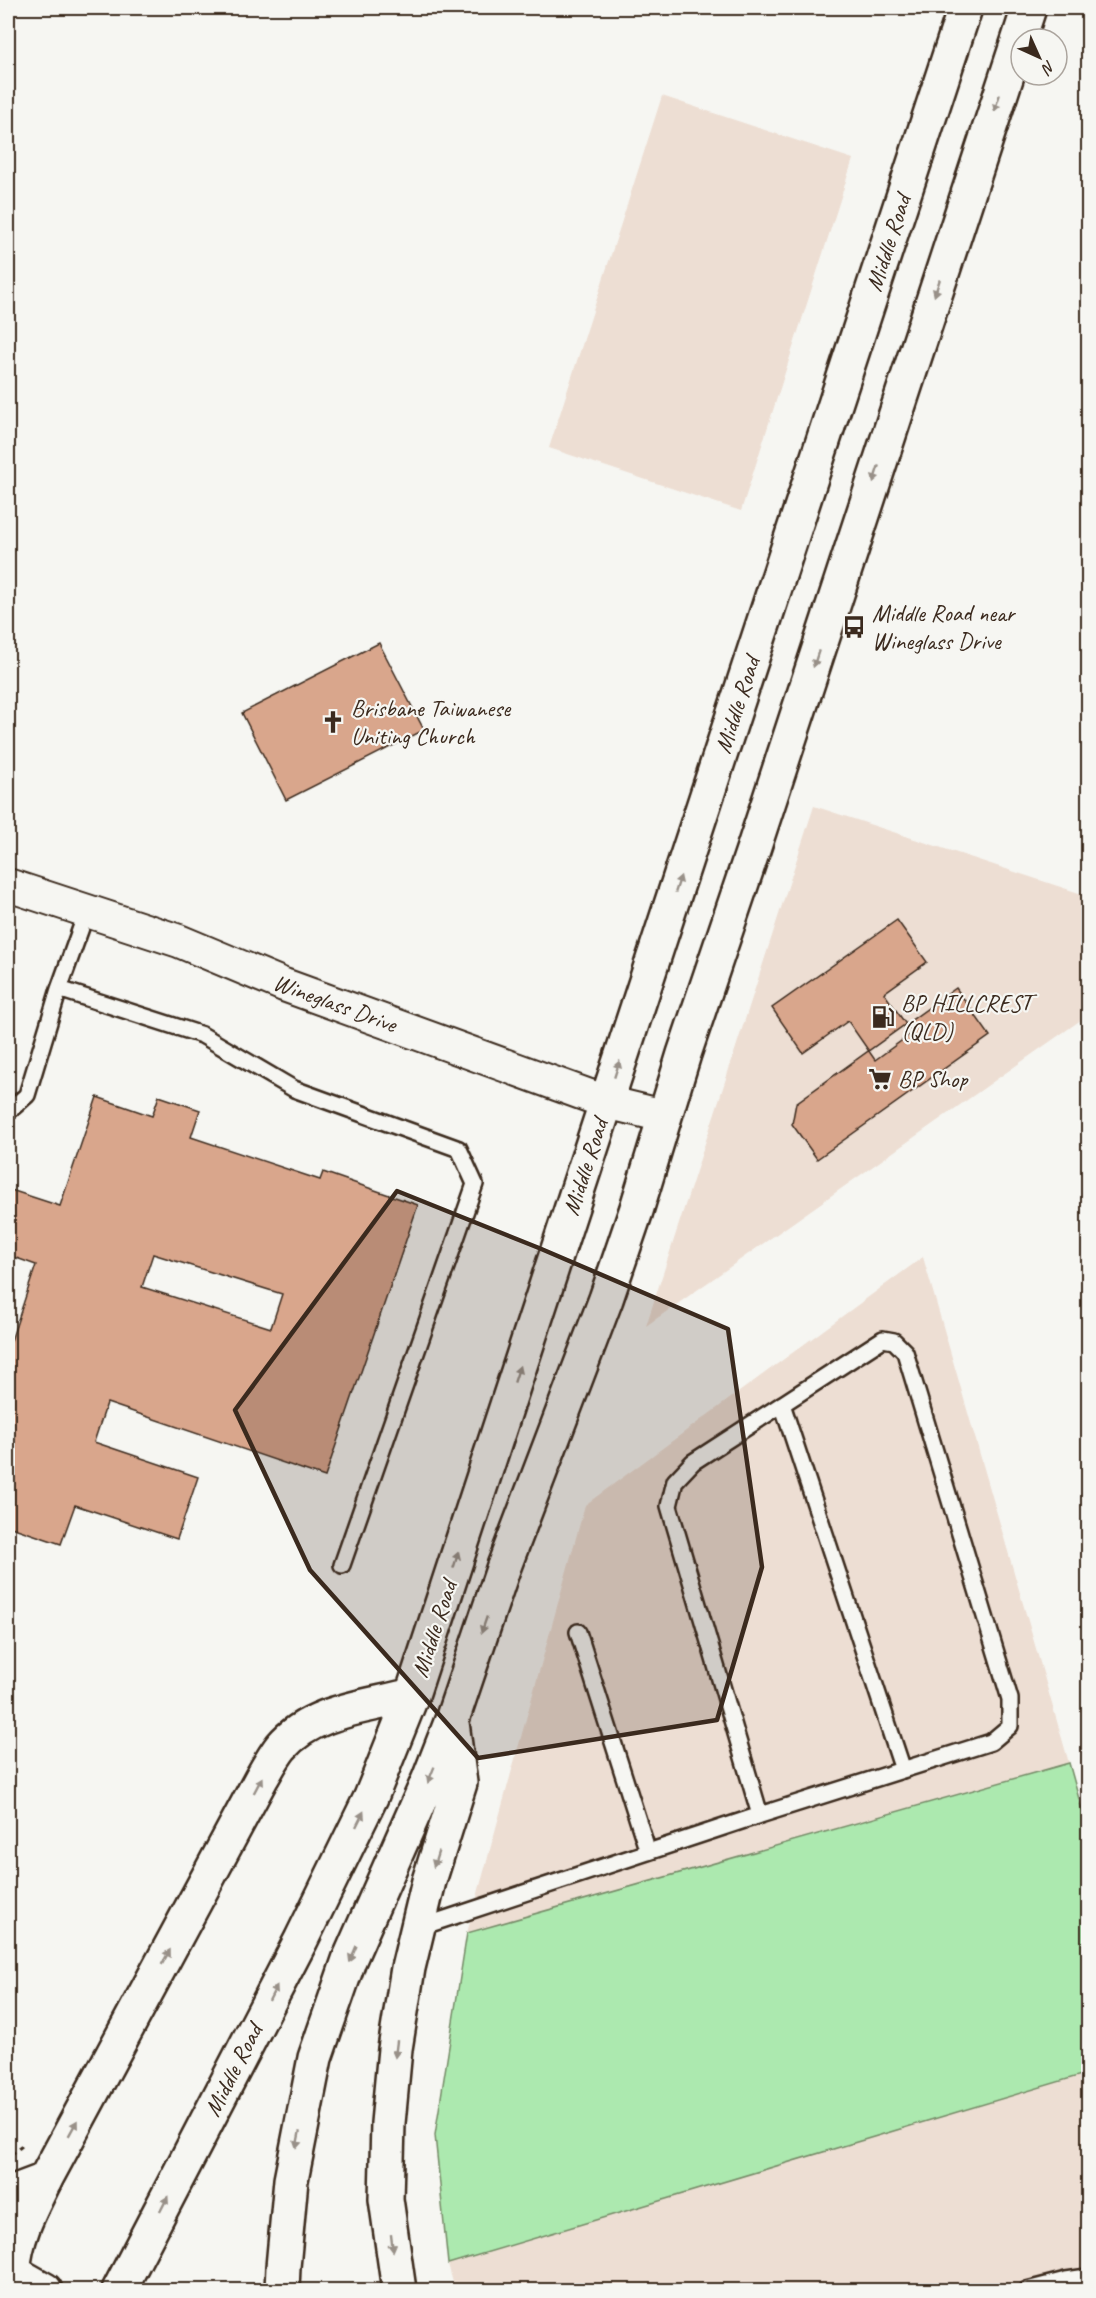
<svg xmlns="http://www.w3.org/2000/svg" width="1096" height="2298" font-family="Caveat,sans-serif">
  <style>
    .built { fill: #edded3 }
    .green { fill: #ace9af; stroke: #748a66; stroke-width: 1.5 }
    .building { fill: #d9a68c; stroke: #3b2a1e; stroke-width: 1.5; fill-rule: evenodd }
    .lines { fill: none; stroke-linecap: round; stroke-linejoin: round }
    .lane-casing { stroke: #3b2a1e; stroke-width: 20 }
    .street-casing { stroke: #3b2a1e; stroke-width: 36 }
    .secondary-casing { stroke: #3b2a1e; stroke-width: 38 }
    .primary-casing { stroke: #3b2a1e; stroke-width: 38 }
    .highway-casing { stroke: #3b2a1e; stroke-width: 38 }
    .path { stroke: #3b2a1e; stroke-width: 4; stroke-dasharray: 4.5 4.5; stroke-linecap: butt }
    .lane { stroke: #f6f6f2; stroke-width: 15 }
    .street { stroke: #f6f6f2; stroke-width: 32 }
    .secondary { stroke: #f6f6f2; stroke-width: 33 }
    .primary { stroke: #f6f6f2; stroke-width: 33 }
    .highway { stroke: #f6f6f2; stroke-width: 33 }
    .oneway { fill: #989088 }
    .marked { fill: #3b2a1e; fill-opacity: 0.2; stroke: #3b2a1e; stroke-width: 4.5; stroke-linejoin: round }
    .labels { text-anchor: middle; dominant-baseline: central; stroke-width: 4.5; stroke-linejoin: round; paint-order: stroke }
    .street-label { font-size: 24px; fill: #3b2a1e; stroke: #f6f6f2 }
    .poi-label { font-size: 24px; fill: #3b2a1e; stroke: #f6f6f2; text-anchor: start }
  </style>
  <rect width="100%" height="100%" fill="#f6f6f2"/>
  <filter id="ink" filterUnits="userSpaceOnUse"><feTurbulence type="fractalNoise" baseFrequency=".0167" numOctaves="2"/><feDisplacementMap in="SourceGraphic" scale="12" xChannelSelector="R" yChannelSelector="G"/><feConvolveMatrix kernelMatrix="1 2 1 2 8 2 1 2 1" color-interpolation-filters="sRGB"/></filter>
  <g filter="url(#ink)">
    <path class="built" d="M662 96 853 159 741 511 549 448Z
      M814 806 1088 896V1015L646 1326Z
      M923 1257 1069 1763 467 1933 585 1505Z
      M1088 2073V2290H455L448 2264Z"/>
    <path class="green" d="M1069 1763 1088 1831V2073L448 2264 435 2135 467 1933Z"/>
    <path class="building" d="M379 643 424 730 286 800 242 713Z
      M897 920 927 962 884 993 912 1033 875 1060 848 1021 803 1053 772 1008Z
      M956 988 990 1036 817 1159 792 1124 796 1103Z
      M159 1096 200 1110 191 1137 320 1180 323 1172 418 1205 325 1477 107 1403 94 1442 198 1477 177 1539 75 1505 61 1544 8 1526V1350L36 1265 8 1255V1189L60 1206 97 1097 152 1116ZM153 1254 282 1294 271 1328 142 1287Z"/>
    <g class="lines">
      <g class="lane-casing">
        <path id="lane" d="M87 911 59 989 202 1035 294 1089 459 1149 475 1184 342 1565
          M8 1112 27 1095 59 989
          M883 1339 894 1341 905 1352 1010 1699V1726L991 1742 760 1815 669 1506 675 1481 693 1462Z
          M782 1404 903 1770
          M578 1632 648 1852
          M418 1928 760 1815
          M1027 2290 1066 2280 1087 2277 1088 2279"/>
      </g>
      <g class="street-casing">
        <path id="street" d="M8 885 179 941 284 985 606 1102 664 1116"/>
      </g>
      <g class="secondary-casing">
        <path id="secondary" d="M13 2272 45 2290"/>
      </g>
      <g class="primary-casing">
        <path id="primary" d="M13 2272C16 2236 29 2212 45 2180L261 1779C267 1769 273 1757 281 1747 312 1710 368 1707 412 1695
          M119 2290 301 1940 371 1797 412 1695 965 8
          M282 2290 283 2267 291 2180 315 2058 349 1960 429 1779 452 1720 503 1569 606 1299 636 1211 684 1054 753 850 1029 8
          M399 2290 386 2199 388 2123 395 2049 408 1968 429 1881 460 1783 452 1723"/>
      </g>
      <g class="highway-casing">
        <path id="highway" d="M8 2194 45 2180
          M8 2269 13 2272"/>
      </g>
      <path class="path" d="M11 2154 24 2144"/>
      <use href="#lane" class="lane"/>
      <use href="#street" class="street"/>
      <use href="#secondary" class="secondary"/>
      <use href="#primary" class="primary"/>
      <use href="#highway" class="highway"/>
    </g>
    <defs><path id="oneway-solid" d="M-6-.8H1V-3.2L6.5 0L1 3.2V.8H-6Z" transform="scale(1.5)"/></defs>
    <g class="oneway">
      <use href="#oneway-solid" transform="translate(997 103) rotate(108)"/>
      <use href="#oneway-solid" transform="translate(937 288) rotate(108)"/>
      <use href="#oneway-solid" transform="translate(876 474) rotate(108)"/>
      <use href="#oneway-solid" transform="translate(816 659) rotate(108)"/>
      <use href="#oneway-solid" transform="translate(678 884) rotate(-72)"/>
      <use href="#oneway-solid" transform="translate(617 1069) rotate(-72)"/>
      <use href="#oneway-solid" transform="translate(517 1374) rotate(-72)"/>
      <use href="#oneway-solid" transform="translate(456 1560) rotate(-72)"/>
      <use href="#oneway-solid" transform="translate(484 1625) rotate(109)"/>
      <use href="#oneway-solid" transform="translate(431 1775) rotate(112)"/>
      <use href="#oneway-solid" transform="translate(258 1785) rotate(-62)"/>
      <use href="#oneway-solid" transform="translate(360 1819) rotate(-64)"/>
      <use href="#oneway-solid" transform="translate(436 1859) rotate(107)"/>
      <use href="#oneway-solid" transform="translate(353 1954) rotate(113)"/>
      <use href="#oneway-solid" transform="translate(166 1957) rotate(-61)"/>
      <use href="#oneway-solid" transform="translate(273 1993) rotate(-63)"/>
      <use href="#oneway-solid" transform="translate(396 2049) rotate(97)"/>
      <use href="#oneway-solid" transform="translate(73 2128) rotate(-61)"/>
      <use href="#oneway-solid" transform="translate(298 2140) rotate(101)"/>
      <use href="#oneway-solid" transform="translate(164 2204) rotate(-63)"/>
      <use href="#oneway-solid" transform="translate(392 2243) rotate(83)"/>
    </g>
  </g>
  <path class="marked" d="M397 1191 539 1248 728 1329 762 1567 717 1720 478 1758 310 1570 235 1410Z"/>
  <defs>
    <g id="bus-bare" transform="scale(1.8)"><path d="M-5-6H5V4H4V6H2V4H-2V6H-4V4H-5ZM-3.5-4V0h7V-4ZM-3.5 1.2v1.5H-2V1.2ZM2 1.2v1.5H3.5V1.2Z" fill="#3b2a1e" stroke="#f6f6f2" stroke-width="2.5" paint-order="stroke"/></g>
    <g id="church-bare" transform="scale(1.8)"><path d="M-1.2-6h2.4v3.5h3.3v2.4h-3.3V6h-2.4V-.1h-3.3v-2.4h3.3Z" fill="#3b2a1e" stroke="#f6f6f2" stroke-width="2.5" paint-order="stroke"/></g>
    <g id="fuel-bare" transform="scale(1.8)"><path d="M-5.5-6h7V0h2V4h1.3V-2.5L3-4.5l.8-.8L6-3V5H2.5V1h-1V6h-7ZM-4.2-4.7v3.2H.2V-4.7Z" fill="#3b2a1e" stroke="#f6f6f2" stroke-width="2.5" paint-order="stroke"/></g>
    <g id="supermarket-bare" transform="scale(1.8)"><path d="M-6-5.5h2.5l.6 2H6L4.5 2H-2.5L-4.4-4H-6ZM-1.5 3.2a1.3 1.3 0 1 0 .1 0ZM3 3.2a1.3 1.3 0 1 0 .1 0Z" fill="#3b2a1e" stroke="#f6f6f2" stroke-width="2.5" paint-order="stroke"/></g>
  </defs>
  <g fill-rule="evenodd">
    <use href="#bus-bare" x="854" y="627"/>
    <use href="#church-bare" x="333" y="722"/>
    <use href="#fuel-bare" x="883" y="1017"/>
    <use href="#supermarket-bare" x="880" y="1079"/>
  </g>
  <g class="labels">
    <g class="street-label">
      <text transform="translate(888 243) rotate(-72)">Middle Road</text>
      <text transform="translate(737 705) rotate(-72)">Middle Road</text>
      <text transform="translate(335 1003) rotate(20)">Wineglass Drive</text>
      <text transform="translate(585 1167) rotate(-72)">Middle Road</text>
      <text transform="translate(434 1629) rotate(-72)">Middle Road</text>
      <text transform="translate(233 2070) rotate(-63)">Middle Road</text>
    </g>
    <g class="poi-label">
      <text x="872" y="613">Middle Road near<tspan x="872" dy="28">Wineglass Drive</tspan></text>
      <text x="351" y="708">Brisbane Taiwanese<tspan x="351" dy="28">Uniting Church</tspan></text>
      <text x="901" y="1003">BP HILLCREST<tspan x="901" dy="28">(QLD)</tspan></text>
      <text x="898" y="1079">BP Shop</text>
    </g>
  </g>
  <rect width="1096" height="2298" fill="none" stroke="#f6f6f2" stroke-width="30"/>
  <rect x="15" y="15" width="1066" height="2268" fill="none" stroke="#3b2a1e" stroke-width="2" filter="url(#ink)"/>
  <g transform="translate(1039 57) rotate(135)"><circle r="28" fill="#f6f6f2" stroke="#aba49d" stroke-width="1.5"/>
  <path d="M0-4.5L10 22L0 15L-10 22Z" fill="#3b2a1e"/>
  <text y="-9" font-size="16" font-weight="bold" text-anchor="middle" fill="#3b2a1e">N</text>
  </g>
</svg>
